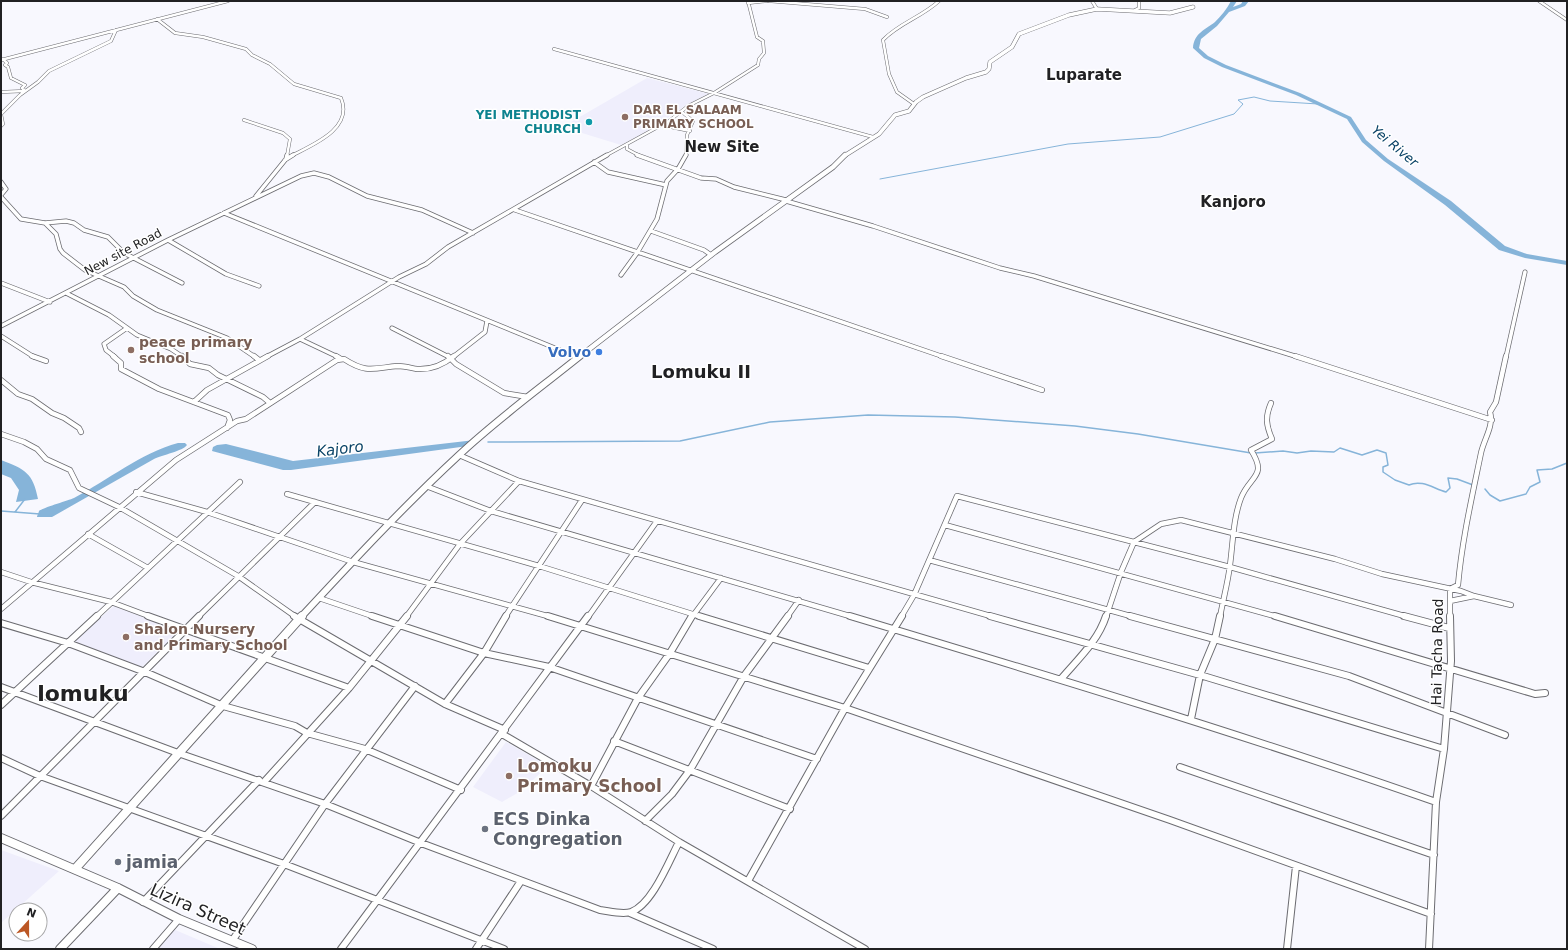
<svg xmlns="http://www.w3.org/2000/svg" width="1568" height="950" font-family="'DejaVu Sans',sans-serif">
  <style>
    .built { fill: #efeefc }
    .water { fill: #86b4d9 }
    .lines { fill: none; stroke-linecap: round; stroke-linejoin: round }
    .stream-far1 { stroke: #86b4d9; stroke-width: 1 }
    .stream { stroke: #86b4d9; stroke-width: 1.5 }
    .river { fill: #86b4d9; fill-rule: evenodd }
    .street-far3-casing { stroke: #6c6c71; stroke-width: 3.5 }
    .street-far2-casing { stroke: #6c6c71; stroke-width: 5 }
    .street-far1-casing { stroke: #6c6c71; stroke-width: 6 }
    .street-casing { stroke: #6c6c71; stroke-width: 8 }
    .secondary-far3-casing { stroke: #6c6c71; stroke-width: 4.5 }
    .secondary-far2-casing { stroke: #6c6c71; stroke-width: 6 }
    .secondary-far1-casing { stroke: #6c6c71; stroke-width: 8 }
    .secondary-casing { stroke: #6c6c71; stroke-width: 10 }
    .street-far3 { stroke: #fff; stroke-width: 2.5 }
    .street-far2 { stroke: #fff; stroke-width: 3.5 }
    .street-far1 { stroke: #fff; stroke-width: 4.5 }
    .street { stroke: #fff; stroke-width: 6 }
    .secondary-far3 { stroke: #fff; stroke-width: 3.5 }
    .secondary-far2 { stroke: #fff; stroke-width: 4.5 }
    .secondary-far1 { stroke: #fff; stroke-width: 6 }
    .secondary { stroke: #fff; stroke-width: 8 }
    .education-dot { fill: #8d6e63; stroke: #fff; stroke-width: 1.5 }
    .culture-dot { fill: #0f9aa8; stroke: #fff; stroke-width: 1.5 }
    .shop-dot { fill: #3f7fe0; stroke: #fff; stroke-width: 1.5 }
    .worship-dot { fill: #6b7280; stroke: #fff; stroke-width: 1.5 }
    .labels { text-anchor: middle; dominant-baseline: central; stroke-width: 3; stroke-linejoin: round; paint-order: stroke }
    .far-education-label { font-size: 12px; font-weight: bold; fill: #785e54; stroke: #fff; text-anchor: start }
    .far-culture-label { font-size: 12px; font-weight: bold; fill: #0d838f; stroke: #fff; text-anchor: end }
    .far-street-label { font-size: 12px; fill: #212123; stroke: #fff }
    .far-water-label { font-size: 13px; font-style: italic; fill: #094266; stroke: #fff }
    .education-label { font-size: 14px; font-weight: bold; fill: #785e54; stroke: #fff; text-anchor: start }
    .shop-label { font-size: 14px; font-weight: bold; fill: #366cbe; stroke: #fff; text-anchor: end }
    .street-label { font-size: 14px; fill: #212123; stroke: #fff }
    .far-district-label { font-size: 15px; font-weight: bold; fill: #212123; stroke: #fff }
    .water-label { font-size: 15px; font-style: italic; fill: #094266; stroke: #fff }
    .near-education-label { font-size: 17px; font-weight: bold; fill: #785e54; stroke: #fff; text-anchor: start }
    .near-worship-label { font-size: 17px; font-weight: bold; fill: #5b616d; stroke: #fff; text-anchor: start }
    .near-street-label { font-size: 17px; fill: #212123; stroke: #fff }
    .district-label { font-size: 18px; font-weight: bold; fill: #212123; stroke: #fff }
    .near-district-label { font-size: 22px; font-weight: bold; fill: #212123; stroke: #fff }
  </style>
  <rect width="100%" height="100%" fill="#f8f8fe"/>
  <path class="built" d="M647 78 709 94 686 105 653 128 621 145 582 133 571 122Z
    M114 606 179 631 141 668 71 643Z
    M506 742 548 766 521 791 502 802 473 787Z
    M1 850 59 871 1 923Z
    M173 929 220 949H156Z"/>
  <path class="water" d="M475 440 468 446 291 470H283L212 451 213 447 217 445 226 444 293 461Z
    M178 443H185L187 445C183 451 162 455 154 459L52 517H37C37 516 39 512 39 511 42 508 67 501 74 498 108 480 141 453 178 443Z
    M1 460C25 469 33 473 38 499L16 502 19 490 11 478 1 474Z"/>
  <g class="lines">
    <path class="stream-far1" d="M880 179 1068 144 1160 137 1234 114 1243 104 1238 100 1254 97 1270 101 1318 104"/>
    <path class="stream" d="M488 442 680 441 770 422 868 415 955 417 1075 426 1138 434 1251 453
      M1255 453 1283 451 1297 453 1311 451 1334 452 1340 448 1362 455 1377 450 1386 453 1388 465 1383 467V472L1395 480 1409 485C1422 479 1434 489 1446 492L1450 488 1448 478 1457 479 1473 485
      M1485 489 1490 495 1500 501 1526 494 1530 487 1540 482 1537 470 1552 469 1567 463
      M1 511 40 514
      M15 512 25 499"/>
    <path class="river" d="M1231 1H1237L1233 7 1241 4 1243 1H1249L1245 6 1229 12 1217 26 1201 39 1199 48 1208 56 1226 65 1300 93 1351 117 1366 140 1388 159 1451 201 1505 246 1527 254 1567 261V265L1525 258 1499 250 1445 205 1384 161 1362 142 1347 119 1296 95 1222 67 1204 58 1193 48C1194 33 1205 30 1215 22 1221 16 1227 9 1231 1Z"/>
    <g class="street-far3-casing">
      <path id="street-far3" d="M769 1 865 9 887 17
        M1092 1 1097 9
        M1539 1 1567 20
        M748 3 767 1
        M1135 10 1139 8V1
        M157 19 175 33 203 37 246 49 252 55 270 64 294 84 341 98C354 129 312 145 291 156
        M554 49 873 137
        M1 60 228 1
        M1 92 25 91 22 88 25 85 11 78 8 67 5 65 7 63 3 59
        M914 104 897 92 889 74 883 40C899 23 922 17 939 1
        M682 112 693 121 687 135 686 156
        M244 120 283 133 290 139 287 156
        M661 125 690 131
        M1 126 3 124 1 114 20 95 38 82 49 71 111 41 116 30
        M627 145V149L640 156
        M605 156 669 121 688 106 714 93 758 65 759 59 764 53 763 41 757 37 748 1"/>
    </g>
    <g class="street-far2-casing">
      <path id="street-far2" d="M637 155 701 178 716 179 734 187 786 200
        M285 160 293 155
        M594 162 608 172 666 185
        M1 182 6 189 1 195
        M256 196 286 159 287 155
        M1 197 21 219 45 223 66 221 74 223 84 230 108 237 124 253 182 283
        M786 201 873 226 1000 268 1034 276 1298 357
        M515 210 944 357
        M224 213 577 357
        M45 223 56 234 60 249 63 253 85 270 124 287 133 296 157 310 227 338 255 357
        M651 231 704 250 711 255
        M168 240 226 274 259 286
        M621 275 637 253 657 219 667 181 678 169 686 155
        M1 283 50 302
        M66 293 109 315 137 335 171 349 183 357
        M1 326 168 240 301 176 314 173 329 177 367 196 422 210 473 233
        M392 328 449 357
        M1 336 34 357
        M300 339 338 357
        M115 357 106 350 104 344 127 328
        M266 357 300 339 399 277 426 264 448 247 607 155
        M453 357 485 332 487 321
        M1506 357 1525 272"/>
    </g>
    <g class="street-far1-casing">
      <path id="street-far1" d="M32 356 46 361
        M113 356 121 363V369L159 389 228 415 230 420 227 428
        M182 356 190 364 209 368 218 375 263 397 270 403
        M254 356 259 360
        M336 356 341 359
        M448 356 456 364 504 393 528 397
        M574 356 578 358
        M941 356 1042 390
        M1295 356 1492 420
        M1 380 18 394 32 399 52 413 64 418 79 428 81 432
        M194 402 207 390 268 356
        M1 434 24 442 37 449 46 459 70 470 79 488 119 507 238 576 296 617
        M459 455 519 481 994 617
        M426 486 491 511 853 617
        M136 492 207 512 353 562 551 617
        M287 494 539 566 702 617
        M945 525 1278 617
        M88 534 148 568
        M929 560 1134 617
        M1 572 31 582 111 602 151 617
        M319 598 375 617
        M1450 601 1474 596 1511 605
        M1 609 176 460 237 421 246 419 337 360 344 359C367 374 374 368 398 366 404 366 411 368 417 369 431 370 443 365 454 356
        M96 617 240 482
        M198 617 315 502
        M406 617 460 544 519 481
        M505 617 582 500
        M588 617 657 521
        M692 617 721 578
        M787 617 799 600
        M901 617 914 595 957 496 1230 567 1408 617
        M1106 617 1121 572 1134 542 1161 524 1181 520 1335 559 1382 574 1461 591 1474 596
        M1220 617C1223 600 1228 582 1230 565 1233 543 1233 519 1241 498 1250 475 1268 477 1251 450L1272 439C1266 425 1265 417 1271 403
        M1450 617V589L1458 585C1462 540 1472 497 1481 453 1484 439 1494 426 1490 412L1496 402 1506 356"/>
    </g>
    <g class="street-casing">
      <path id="street" d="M148 616 349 688
        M294 616 445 704 505 730
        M372 616 484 653 549 667 817 759
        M548 616 845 708 1170 820 1431 914
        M699 616 869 668
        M850 616C1046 675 1242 734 1436 802
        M990 616 1200 675 1444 749
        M1130 616 1349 676 1505 735
        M1275 616 1535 694 1545 693
        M1404 616 1449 628
        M1 623 68 643 145 672 223 706 295 726 307 733 365 749 461 790
        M1061 679C1078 659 1098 641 1106 616
        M1 687 178 753 325 804 421 843 600 910C609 911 622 915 631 912 652 905 669 861 679 842
        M445 704 484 653 506 616
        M1 705 97 616
        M1191 719 1200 675 1215 639 1220 616
        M502 734 591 786 679 842 865 949
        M614 741 790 809
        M1 758 40 776 284 864 504 949
        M1180 767 1434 855
        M264 782 349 688 407 616
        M591 786 638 698 670 653 692 616
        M1 816 199 616
        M645 821 672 794 690 770 744 676 788 616
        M748 881 845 708 902 616
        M143 902 259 780
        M630 913 713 949
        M232 941 325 804 415 686
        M153 949 179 919
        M341 949 588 616
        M476 949 521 881
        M1287 949 1296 866
        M1429 949 1436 802 1444 749 1451 661 1450 616"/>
    </g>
    <g class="secondary-far3-casing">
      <path id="secondary-far3" d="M844 156 879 134 895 115 909 111 916 102 923 97 966 78 986 72 989 69 990 62 1012 47 1019 34 1069 15 1097 9 1170 13 1193 7"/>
    </g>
    <g class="secondary-far2-casing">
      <path id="secondary-far2" d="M579 357 715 252 833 167 845 155"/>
    </g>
    <g class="secondary-far1-casing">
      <path id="secondary-far1" d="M301 617C352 562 403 507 458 456 496 420 539 389 580 356"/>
    </g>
    <g class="secondary-casing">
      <path id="secondary" d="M1 838 118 888 179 919 252 949
        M75 869 302 616
        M60 949 118 888"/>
    </g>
    <use href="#street-far3" class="street-far3"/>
    <use href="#street-far2" class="street-far2"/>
    <use href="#street-far1" class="street-far1"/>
    <use href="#street" class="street"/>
    <use href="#secondary-far3" class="secondary-far3"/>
    <use href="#secondary-far2" class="secondary-far2"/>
    <use href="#secondary-far1" class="secondary-far1"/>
    <use href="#secondary" class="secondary"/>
  </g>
  <g class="education-dot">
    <circle cx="625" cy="117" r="4"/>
    <circle cx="131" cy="350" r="4"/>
    <circle cx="126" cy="637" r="4"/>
    <circle cx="509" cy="776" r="4"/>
  </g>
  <circle class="culture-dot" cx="589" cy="122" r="4"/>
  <circle class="shop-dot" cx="599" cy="352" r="4"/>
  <g class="worship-dot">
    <circle cx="485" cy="829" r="4"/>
    <circle cx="118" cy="862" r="4"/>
  </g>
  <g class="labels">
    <g class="far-education-label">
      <text x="633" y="110">DAR EL SALAAM<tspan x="633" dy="14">PRIMARY SCHOOL</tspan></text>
    </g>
    <g class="far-culture-label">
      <text x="581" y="115">YEI METHODIST<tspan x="581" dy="14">CHURCH</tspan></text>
    </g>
    <g class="far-street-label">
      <text transform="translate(123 252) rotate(-28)">New site Road</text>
    </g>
    <g class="far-water-label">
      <text transform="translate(1395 146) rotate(40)">Yei River</text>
    </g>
    <g class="education-label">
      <text x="139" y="342">peace primary<tspan x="139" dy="16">school</tspan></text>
      <text x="134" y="629">Shalon Nursery<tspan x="134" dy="16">and Primary School</tspan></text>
    </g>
    <g class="shop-label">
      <text x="591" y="352">Volvo</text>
    </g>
    <g class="street-label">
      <text transform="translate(1437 652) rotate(-89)">Hai Tacha Road</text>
    </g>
    <g class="far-district-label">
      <text x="1084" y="75">Luparate</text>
      <text x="722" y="147">New Site</text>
      <text x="1233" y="202">Kanjoro</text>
    </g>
    <g class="water-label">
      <text transform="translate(340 449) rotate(-7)">Kajoro</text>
    </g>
    <g class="near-education-label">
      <text x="517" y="766">Lomoku<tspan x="517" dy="20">Primary School</tspan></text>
    </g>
    <g class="near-worship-label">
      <text x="493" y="819">ECS Dinka<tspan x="493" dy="20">Congregation</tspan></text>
      <text x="126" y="862">jamia</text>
    </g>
    <g class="near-street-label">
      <text transform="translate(198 909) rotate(24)">Lizira Street</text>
    </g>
    <g class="district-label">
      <text x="701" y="371">Lomuku II</text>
    </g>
    <g class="near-district-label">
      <text x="83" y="693">lomuku</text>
    </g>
  </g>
  <rect width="1568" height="950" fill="none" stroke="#212123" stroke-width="4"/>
  <g transform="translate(28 922) rotate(21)"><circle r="19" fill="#ffffff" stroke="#a6a6a7"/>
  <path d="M0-3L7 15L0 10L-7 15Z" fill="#bc5724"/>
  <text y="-6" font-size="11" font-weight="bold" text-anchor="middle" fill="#212123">N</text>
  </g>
</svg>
